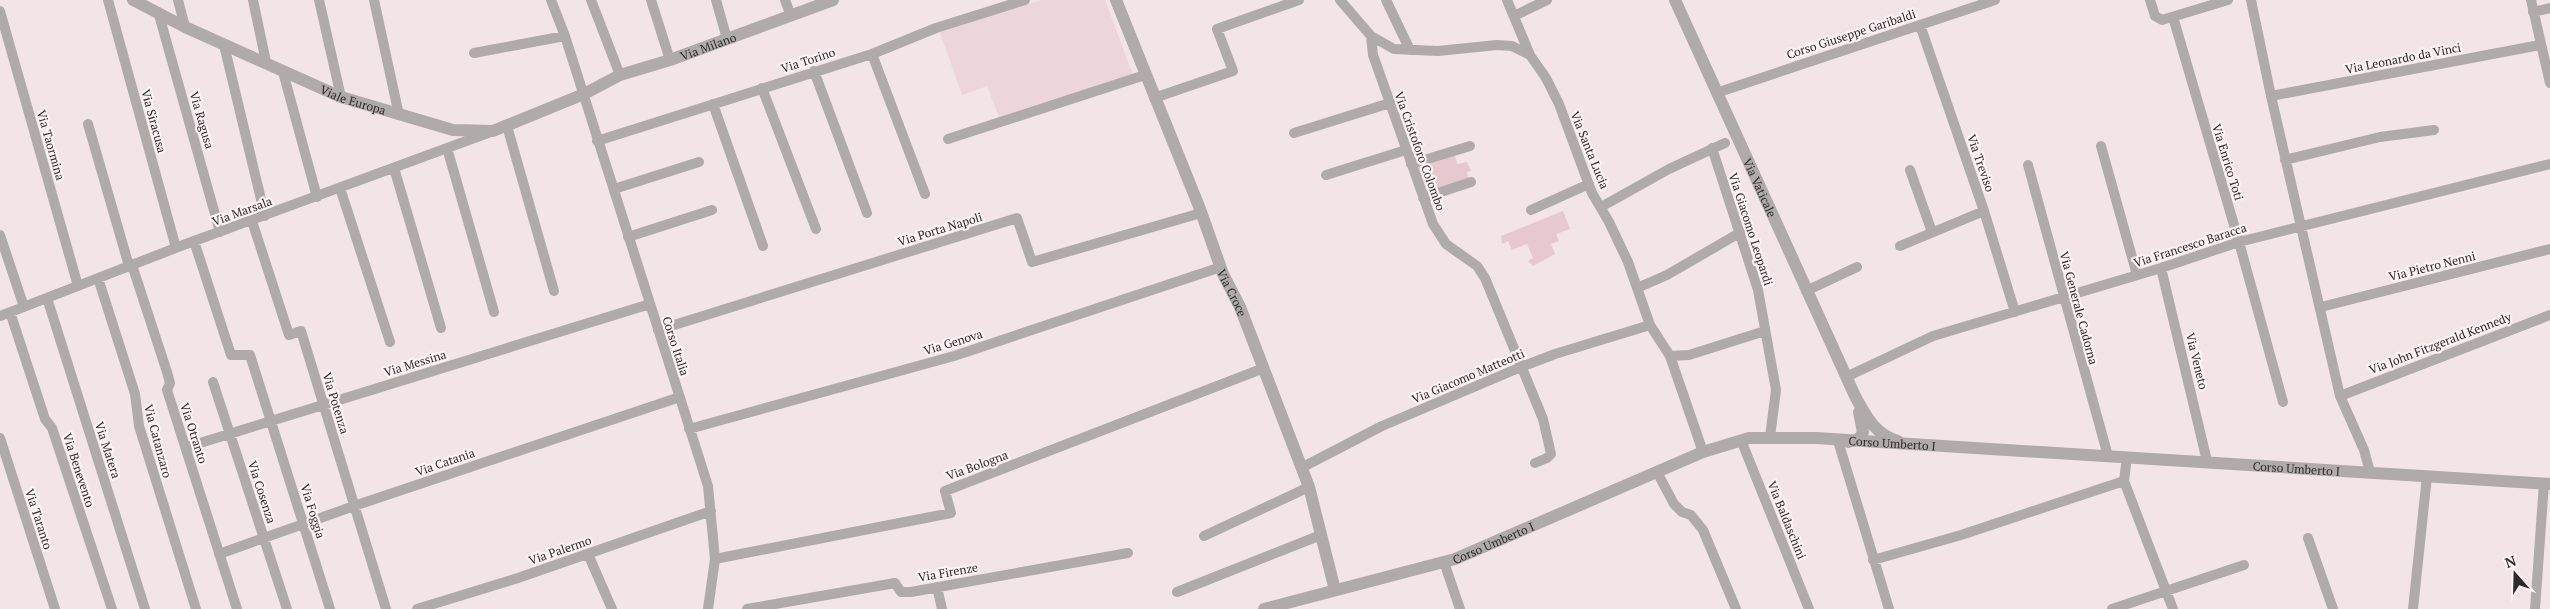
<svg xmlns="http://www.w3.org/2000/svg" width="2550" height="609" font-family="'PT Serif',serif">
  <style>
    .built { fill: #ecd6db }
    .green { fill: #e8c8cf }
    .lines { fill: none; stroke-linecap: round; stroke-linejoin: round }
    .minor { stroke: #b0aaab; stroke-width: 10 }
    .tertiary { stroke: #b0aaab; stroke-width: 12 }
    .labels { text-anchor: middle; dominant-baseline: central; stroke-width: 4.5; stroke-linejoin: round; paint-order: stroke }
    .street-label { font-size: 12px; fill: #2f2a2b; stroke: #fdf2f5 }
  </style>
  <rect width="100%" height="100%" fill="#f2e4e7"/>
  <path class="built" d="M1041 0H1105L1133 75 999 117 987 86 962 95 940 32Z"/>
  <path class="green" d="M1455 155 1457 164 1467 162 1471 171 1467 172 1468 178 1427 192 1417 166Z
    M1563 211 1570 229 1556 234 1559 241 1551 244 1555 254 1533 266 1528 261 1533 258 1527 244 1512 250 1508 241 1502 244 1501 236Z"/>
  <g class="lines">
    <path class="minor" d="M108 0 176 248
      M178 0 185 27
      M253 0 266 62
      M319 0 341 97
      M374 0 399 115
      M551 0 565 36 708 486 715 559 708 609
      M591 0 620 75
      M651 0 670 60
      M716 0 727 39
      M785 0 791 16
      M1340 0 1371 36 1394 49 1438 51 1497 45 1512 46 1530 55 1546 78 1559 104 1592 193 1609 222 1628 262 1650 325 1670 356 1703 452
      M1386 0 1410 50
      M1507 0 1530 55
      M2150 0 2155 16 2162 20 2228 0
      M2251 0 2271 96 2340 396 2364 450 2370 472
      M2531 0 2550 83
      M0 11 78 286
      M2533 12 2550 8
      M159 15 220 232
      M1514 16 1547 0
      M2173 17 2239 242 2283 402
      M1920 25 1984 211 2015 312
      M1371 36 1373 55 1433 224 1446 244 1477 266 1485 278 1543 419 1551 454 1547 458 1535 463
      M224 45 265 216
      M474 53 565 36
      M872 54 925 194
      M814 71 867 213
      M283 72 317 197
      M762 88 816 229
      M1716 93 1995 0
      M2271 96 2540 45
      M1154 98 1233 71 1217 29 1299 0
      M713 104 763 246
      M88 124 129 266
      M507 126 554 291
      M1294 133 1390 103
      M948 139 1145 75
      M597 141 872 54 936 28 1025 0
      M2101 146 2137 275
      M447 148 494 312
      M1712 148 1758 290 1776 390 1770 437
      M2285 160 2380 137 2434 130
      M1411 164 1470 146
      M2028 165 2108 456
      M394 168 441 328
      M1910 170 1932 232
      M1326 175 1406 150
      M340 188 390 342
      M614 189 699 162
      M1423 198 1471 182
      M1601 207 1669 169 1725 143
      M1531 210 1589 184
      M252 221 289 335 301 331 386 609
      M0 235 24 307
      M628 237 712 210
      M194 241 231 355H250L330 609
      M1900 246 1984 211
      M132 265 167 372 170 383 167 390 237 609
      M2161 268 2207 461
      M98 278 135 394 139 426 196 609
      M1637 288 1667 275 1741 232
      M1806 291 1857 267
      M47 298 145 609
      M2321 307 2550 249
      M10 312 45 419 52 428 112 609
      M0 316 186 244 488 133
      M658 330 1017 218 1032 262 1201 213
      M1670 356 1689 355 1765 331
      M1846 377 1933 336 2161 268 2239 242 2550 164
      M213 382 287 609
      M2340 396 2550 315
      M689 429 954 356 1221 267
      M0 438 55 609
      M1741 440 1809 609
      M1838 441 1889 609
      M187 447 650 304
      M2127 457 2124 481 2173 609
      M1301 468 1382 426 1521 367 1555 354 1650 325
      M1657 472 1674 504 1682 512 1691 515 1703 530 1736 609
      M1204 536 1309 487
      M2308 538 2333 609
      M219 554 354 506 680 397
      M588 554 612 609
      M715 559 951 513 945 491 1264 368
      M1873 560 1961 535 2124 481
      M1444 562 1460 609
      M937 587 942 609
      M1177 592 1321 535
      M417 609 518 578 711 511
      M747 609 895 583 901 592H911L1128 553
      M2112 609 2244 565
      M2413 609 2427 476
      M2535 609 2544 483"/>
    <g class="tertiary">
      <path id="s1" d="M133 0 185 27 341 97 453 130 493 131 584 94 620 75 670 60 833 0"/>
      <path id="s2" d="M1116 0 1200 209 1223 274 1240 307 1309 487 1335 590"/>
      <path id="s3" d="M1675 0 1855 396C1866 416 1875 435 1898 441"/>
      <path d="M1848 442 1859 439 1863 432 1859 412"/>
      <path id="s4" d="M1264 609 1455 559 1703 452 1749 438H1816L2550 484"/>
    </g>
  </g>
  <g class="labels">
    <g class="street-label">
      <text transform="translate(1851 34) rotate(-18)">Corso Giuseppe Garibaldi</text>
      <text stroke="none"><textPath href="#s1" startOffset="618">Via Milano</textPath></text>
      <text transform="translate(2403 58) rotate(-11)">Via Leonardo da Vinci</text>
      <text transform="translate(808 60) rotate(-18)">Via Torino</text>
      <text stroke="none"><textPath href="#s1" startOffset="242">Viale Europa</textPath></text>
      <text transform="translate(202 120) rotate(74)">Via Ragusa</text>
      <text transform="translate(154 121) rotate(75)">Via Siracusa</text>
      <text transform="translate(51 145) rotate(74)">Via Taormina</text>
      <text transform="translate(1590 150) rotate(68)">Via Santa Lucia</text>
      <text transform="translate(1420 151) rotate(70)">Via Cristoforo Colombo</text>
      <text transform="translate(2228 162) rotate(73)">Via Enrico Toti</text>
      <text transform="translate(1981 163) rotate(71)">Via Treviso</text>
      <text stroke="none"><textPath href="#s3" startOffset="206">Via Vaticale</textPath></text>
      <text transform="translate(242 211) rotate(-20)">Via Marsala</text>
      <text transform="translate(940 229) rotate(-17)">Via Porta Napoli</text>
      <text transform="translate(1751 229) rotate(72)">Via Giacomo Leopardi</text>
      <text transform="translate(2190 245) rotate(-18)">Via Francesco Baracca</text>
      <text transform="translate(2432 266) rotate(-14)">Via Pietro Nenni</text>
      <text stroke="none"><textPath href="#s2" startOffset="315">Via Croce</textPath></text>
      <text transform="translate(2079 308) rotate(75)">Via Generale Cadorna</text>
      <text transform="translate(953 342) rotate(-17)">Via Genova</text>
      <text transform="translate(2440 343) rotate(-21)">Via John Fitzgerald Kennedy</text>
      <text transform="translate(676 346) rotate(72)">Corso Italia</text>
      <text transform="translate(2197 361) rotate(76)">Via Veneto</text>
      <text transform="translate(415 363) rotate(-17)">Via Messina</text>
      <text transform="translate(1468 376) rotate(-23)">Via Giacomo Matteotti</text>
      <text transform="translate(336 403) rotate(73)">Via Potenza</text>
      <text transform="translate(194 433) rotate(72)">Via Otranto</text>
      <text transform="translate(158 441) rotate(75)">Via Catanzaro</text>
      <text stroke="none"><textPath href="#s4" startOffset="659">Corso Umberto I</textPath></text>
      <text transform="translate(108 450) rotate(72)">Via Matera</text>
      <text transform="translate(445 462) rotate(-19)">Via Catania</text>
      <text transform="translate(977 465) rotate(-20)">Via Bologna</text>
      <text stroke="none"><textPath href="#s4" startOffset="1064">Corso Umberto I</textPath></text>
      <text transform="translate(79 470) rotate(72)">Via Benevento</text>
      <text transform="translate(262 492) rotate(72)">Via Cosenza</text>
      <text transform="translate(313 511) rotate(73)">Via Foggia</text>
      <text transform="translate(39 519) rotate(72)">Via Taranto</text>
      <text transform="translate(1787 520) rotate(68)">Via Baldaschini</text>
      <text stroke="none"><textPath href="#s4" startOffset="239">Corso Umberto I</textPath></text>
      <text transform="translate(560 550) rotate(-19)">Via Palermo</text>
      <text transform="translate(948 572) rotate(-10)">Via Firenze</text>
    </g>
  </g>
  <g transform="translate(2515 574) rotate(340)" stroke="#fdf2f5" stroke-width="4" paint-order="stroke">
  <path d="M0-4L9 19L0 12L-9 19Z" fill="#2f2a2b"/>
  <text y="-8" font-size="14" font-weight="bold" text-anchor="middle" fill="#2f2a2b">N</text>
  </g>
</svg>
